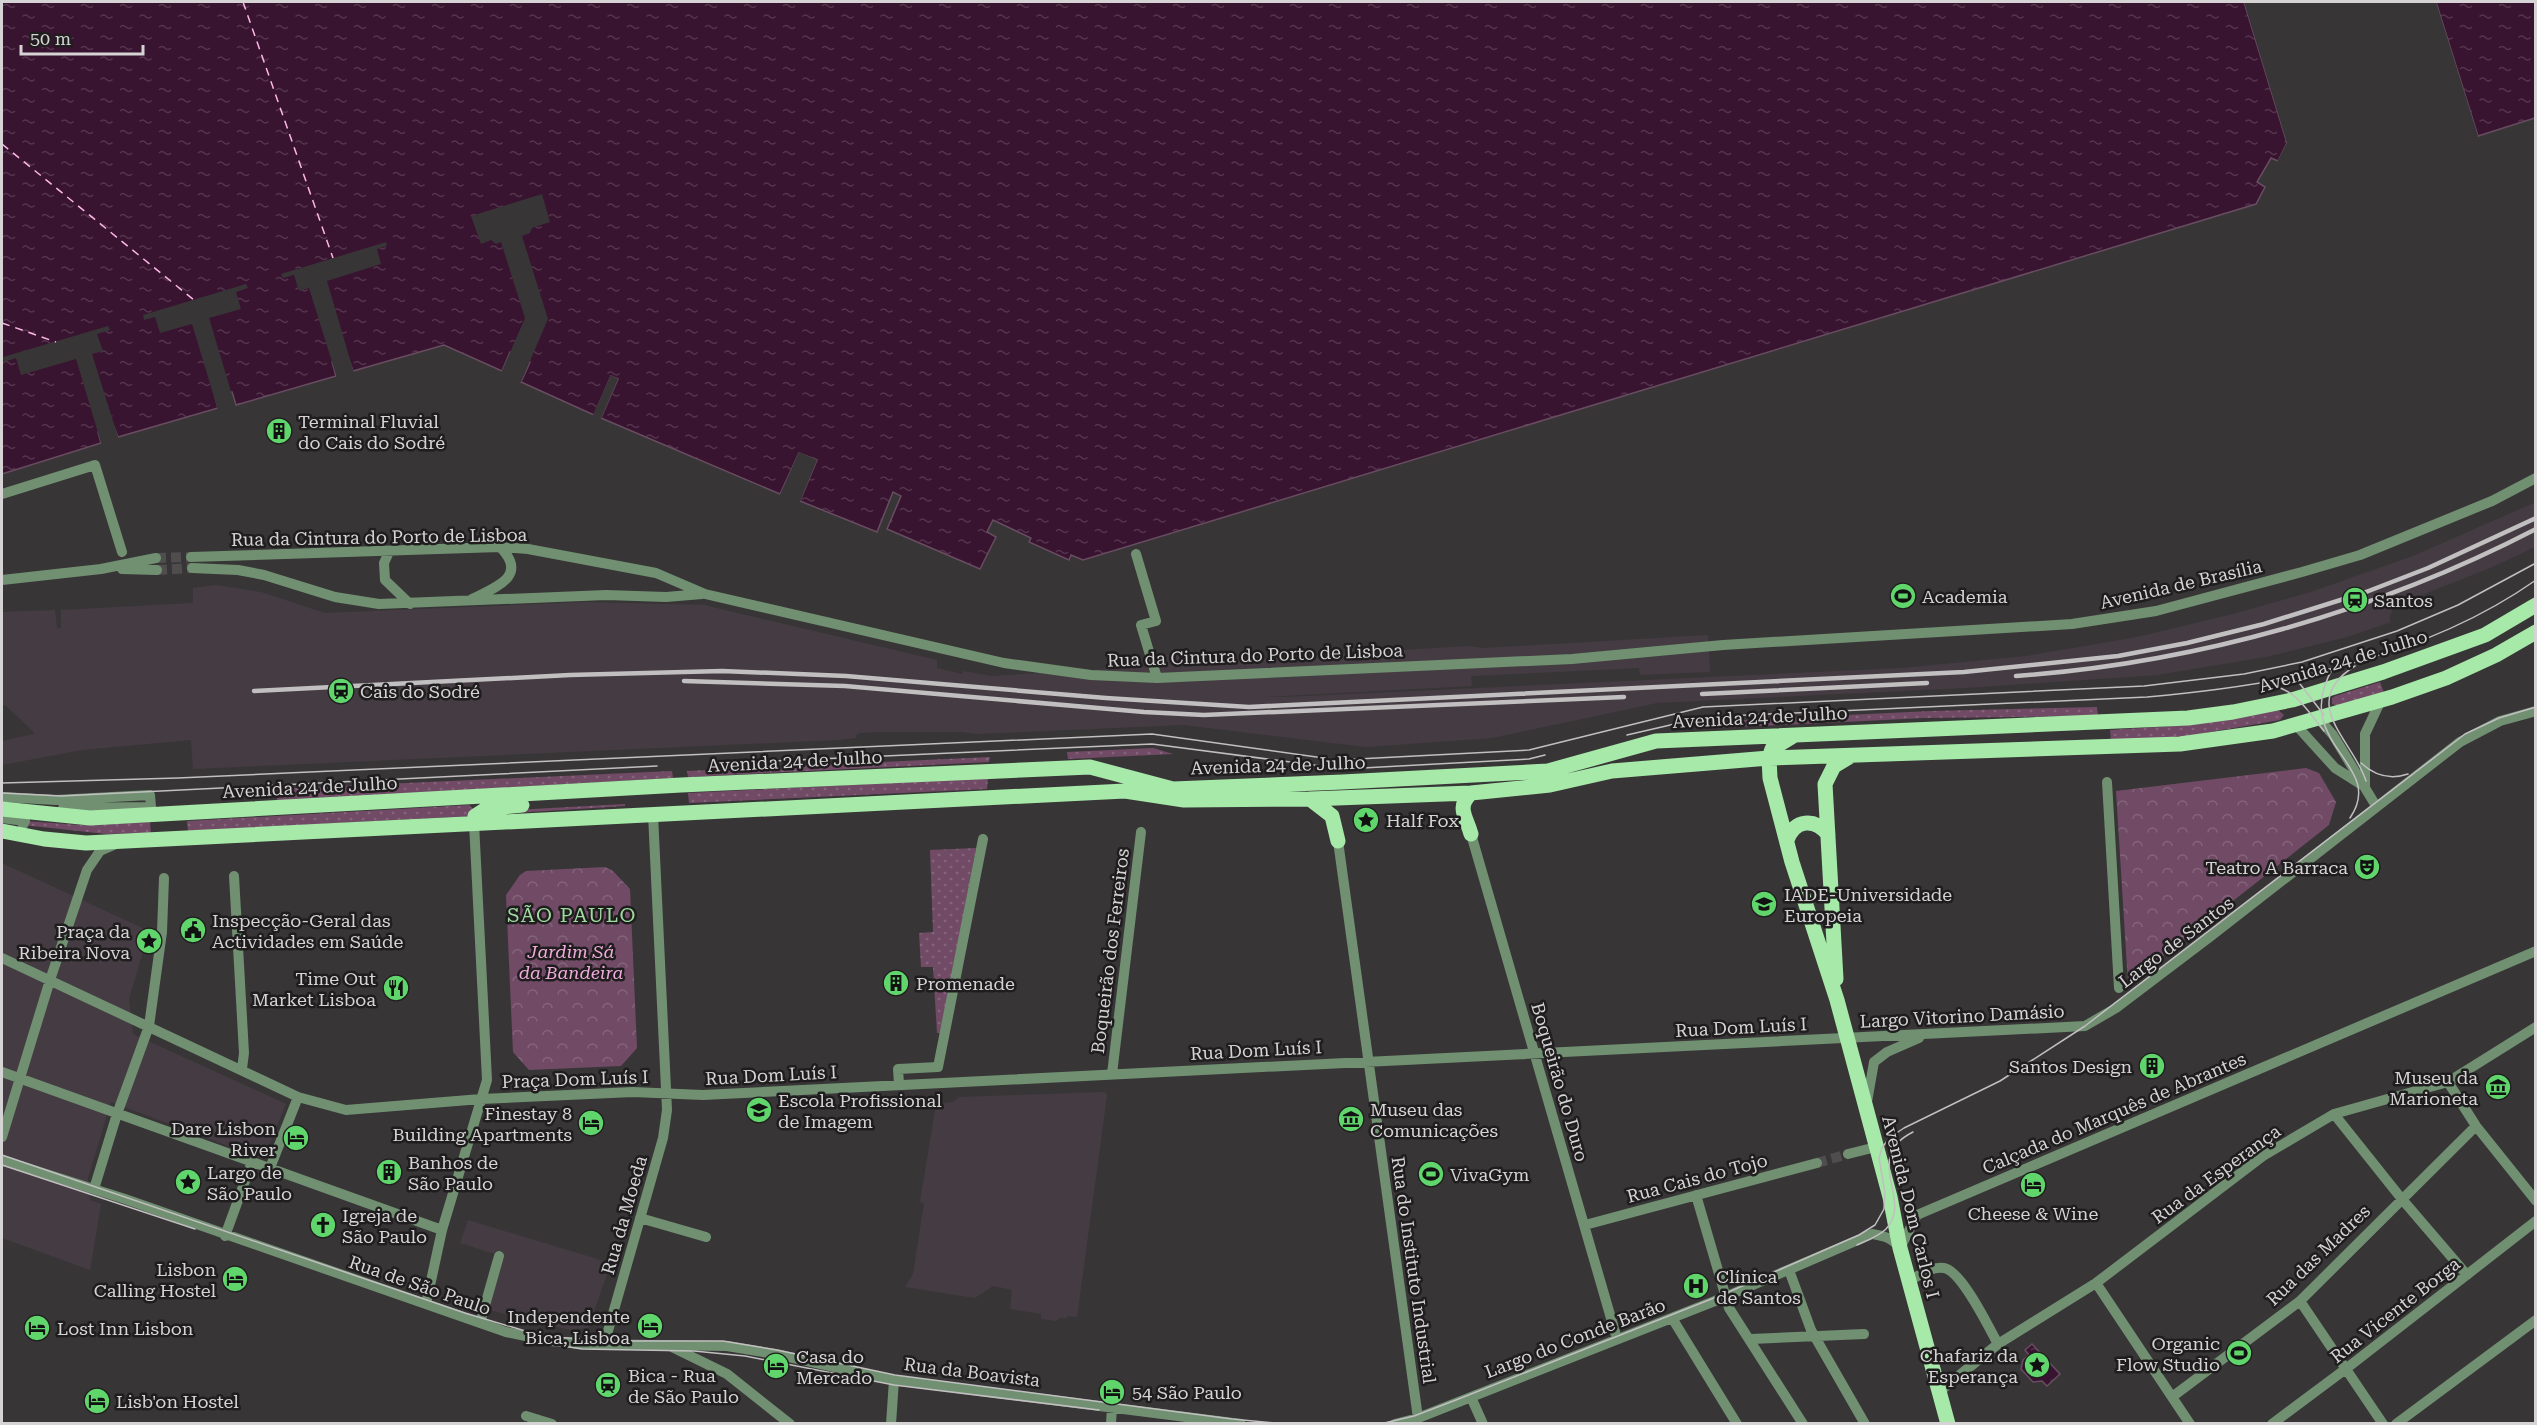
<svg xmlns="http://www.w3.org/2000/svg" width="2537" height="1425" font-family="'Roboto Serif',serif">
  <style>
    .built { fill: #443c42 }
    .grass { fill: url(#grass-dots) }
    .park { fill: url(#park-crowns) }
    .water { fill: url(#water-ripples); stroke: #684d61; stroke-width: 1.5 }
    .pier { fill: #383537 }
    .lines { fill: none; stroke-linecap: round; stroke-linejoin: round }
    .ferry { stroke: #fcb7e7; stroke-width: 1.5; stroke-dasharray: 8 6; stroke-linecap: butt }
    .minor-tunnel { stroke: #504d4f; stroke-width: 10; stroke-dasharray: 10 5; stroke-linecap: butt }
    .minor { stroke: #709071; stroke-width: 10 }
    .major { stroke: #a6e9a9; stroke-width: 15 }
    .tram { stroke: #c1bfc0; stroke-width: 1.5 }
    .rail { stroke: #c1bfc0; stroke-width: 4.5 }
    .labels { text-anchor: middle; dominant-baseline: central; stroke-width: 5; stroke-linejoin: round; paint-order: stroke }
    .poi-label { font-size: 18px; fill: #d5d3d4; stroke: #1f1d1e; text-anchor: start }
    .street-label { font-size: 18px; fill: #d5d3d4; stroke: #1f1d1e }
    .park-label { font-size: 18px; font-style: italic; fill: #efabdb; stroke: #1f1d1e }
    .neighbourhood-label { font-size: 20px; letter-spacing: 1.5px; fill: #9fdba1; stroke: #1f1d1e }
  </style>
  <defs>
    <pattern id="grass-dots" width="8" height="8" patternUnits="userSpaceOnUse" patternTransform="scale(1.5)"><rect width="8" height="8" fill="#714b66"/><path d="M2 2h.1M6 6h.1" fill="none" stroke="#84647b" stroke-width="1.8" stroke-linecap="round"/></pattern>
    <pattern id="park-crowns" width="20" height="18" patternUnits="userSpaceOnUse" patternTransform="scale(1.5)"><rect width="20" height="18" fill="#714b66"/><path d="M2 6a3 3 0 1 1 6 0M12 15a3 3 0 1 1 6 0" fill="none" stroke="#84647b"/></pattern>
    <pattern id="water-ripples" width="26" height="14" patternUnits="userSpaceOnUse" patternTransform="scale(1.5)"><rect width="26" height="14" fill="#391430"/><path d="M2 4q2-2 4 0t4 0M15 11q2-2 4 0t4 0" fill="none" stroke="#55354d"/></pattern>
  </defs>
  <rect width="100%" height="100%" fill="#383537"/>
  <path class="built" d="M2536 502 2535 547 2490 568 2394 606 2389 618 2391 622 2347 637 2266 657 2157 675 1965 688 1657 703 1492 738 1366 747 1184 725 977 734 962 732H880L860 733 856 735V738L838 740 193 769 191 740 82 750 2 765V741L34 734 33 731 5 705H2V612L55 610 57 628H61V610L193 603V588L216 585 261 592 325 613 585 602 704 605 937 660V668L962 674 963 671 992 676 1109 669V660H1119L1120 668 1154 666V656L1197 653 1198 663 1467 646 1483 648 1708 635 1710 672 1640 675 1639 668 1471 676 1472 686 1264 697H1284L1902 668 2026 656 2137 637 2233 614 2311 592 2413 556Z
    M2 863 149 931 129 999 133 1034 286 1104 263 1159 111 1102 88 1178 90 1200 101 1204 90 1270 2 1238Z
    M1105 1092 1107 1096 1077 1317 1067 1316V1318H1060L1056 1321 1041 1319V1314L1010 1309 1012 1290 993 1286 975 1298 905 1287 913 1274 924 1203 920 1202 936 1104 953 1102 959 1097Z
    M468 1220 611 1263 588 1328 570 1330 489 1310 499 1258 504 1259V1257L460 1243Z"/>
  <path class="grass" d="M2380 682 2384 693 2338 706 2332 704V698L2335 696Z
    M2097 707 2098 716 1924 718 1700 729V722L1931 711Z
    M2278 710 2284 715 2280 720 2188 736 2111 741 2110 730 2187 725Z
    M1153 748 1173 754 1068 759 1067 752Z
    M990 757 989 762 688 777 687 771Z
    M672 771 673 778 277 801 276 789Z
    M988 778 987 789 689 803 688 793Z
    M625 804V806L515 813V810Z
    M469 805 474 810 471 816 188 831 187 821Z
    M25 821 80 825 150 822 151 833 106 834 23 825Z
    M976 848 941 1033H937L933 967H921L919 933 933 932 930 850Z"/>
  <path class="park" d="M2306 768 2319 773 2336 802 2329 825 2128 984 2116 791Z
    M605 867 613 871 630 889 637 1048 621 1066 529 1070 513 1052 506 895 520 875 526 871Z"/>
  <path class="water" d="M2 2H2244L2287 143 2278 161 2271 158 2257 182 2265 187 2256 204 1083 560 1071 555 1069 560 1029 542 1031 538 993 520 987 532 996 537 980 569 887 529 901 496 893 492 877 532 800 501 817 460 799 453 780 494 601 418 618 379 611 376 594 415 521 382 530 362 510 352 502 371 444 345 353 371 348 357 332 362 336 376 236 405 232 392 215 397 218 408 118 437 114 427 98 432 101 443 2 474Z
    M2436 2H2535V118L2478 136Z
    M2032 1344 2060 1374 2047 1386 2042 1381 2033 1382 2021 1369 2023 1360 2029 1355 2025 1350Z"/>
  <path class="pier" d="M2244 2H2247L2290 142 2278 164H2276L2287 143Z
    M2433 2H2436L2478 136 2475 137Z
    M542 194 550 222 532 228 530 233 522 236 548 319 521 382 519 381 527 363 511 356 504 372 501 373 525 318 501 242 496 244 491 240 481 244 471 216Z
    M386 242 387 246 377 249 381 264 327 281 354 373 350 372 347 361 335 364 339 375 337 378 309 288 299 291 294 275 283 278 281 274Z
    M246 284 248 288 236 292 241 309 209 318 236 408 233 406 230 395 218 399 221 408 218 410 192 324 160 333 155 317 144 320 143 315Z
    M108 326 110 330 97 334 103 351 92 354 119 440 115 439 112 430 101 434 104 443 102 446 76 359 21 375 16 358 4 362 3 357Z
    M611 375 618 379 600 421 598 417 614 380 596 416 592 417Z
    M799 452 817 460 799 504 797 500 813 462 801 456 783 495 779 497Z"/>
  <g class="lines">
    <path class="ferry" d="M243 2 333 258
      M2 144 194 300
      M2 323 56 342"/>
    <path class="minor-tunnel" d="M156 558 191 557
      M157 570 192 568
      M1817 1163 1848 1154"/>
    <path class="minor" d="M2 494 95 465 122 552
      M389 552 384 563 385 580 410 604
      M1136 554 1156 621 1141 625 1157 678
      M191 557 500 547 528 549 656 573 705 594 1004 663 1091 675 1157 678 1572 659 1723 645 2072 624 2156 611 2302 572 2360 555 2492 501 2536 478
      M192 568 238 570 264 575 335 597 379 604 606 595 666 597 702 594
      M122 569 157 570
      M2 580 101 569 156 558
      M472 599C496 587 529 576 500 547
      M2319 719 2333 735 2376 806
      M2296 725 2335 768 2362 785
      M2107 782 2119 988
      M2365 787V734L2381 700
      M2 797 56 800 150 795 151 807 63 808
      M2 818 25 821 23 825
      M1471 834 1617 1339
      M1338 841 1418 1418
      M234 876 244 1053 242 1069
      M2 958 298 1097 346 1110 481 1099 633 1092 703 1095 2085 1026 2116 1008 2211 936 2460 742 2500 721 2536 711
      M2 1072 442 1230
      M1112 1074 1141 832
      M2448 1082 2476 1126 2536 1201
      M899 1084 898 1069 938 1067 983 839
      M1867 1102 1874 1062 1887 1052 1919 1038
      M2334 1114 2401 1198 2467 1275
      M2 1137 50 980 87 870 100 851 116 844
      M1848 1154 1876 1147
      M2 1160 125 1199 506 1332 550 1341 583 1344 727 1346 775 1354 894 1380 1241 1424
      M270 1168 298 1097
      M94 1189 117 1114 149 1026 162 932 164 878
      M1696 1195 1729 1308 1803 1424
      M640 1218 706 1237
      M1585 1225 1817 1163
      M225 1236 252 1162
      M1789 1270 1811 1330 1865 1424
      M1909 1281C1920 1275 1931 1266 1944 1268 1962 1271 1989 1328 1998 1344
      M2096 1283 2190 1424
      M2300 1301 2383 1424
      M426 1304 442 1230 487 1080 474 823
      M1672 1318 1737 1424
      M480 1323 499 1256
      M1751 1339 1864 1334
      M604 1345 663 1138 667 1110 653 814
      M670 1346 727 1374 790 1424
      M1940 1391 1998 1344 2096 1283 2263 1156 2334 1114 2448 1082 2536 1027
      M1471 1397 1483 1424
      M2172 1397 2300 1301 2476 1126
      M526 1416 552 1424
      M891 1424 894 1380
      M1111 1424 1112 1406
      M1395 1424 1418 1418 1725 1297 1872 1234C1885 1236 1892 1238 1900 1248L1917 1215 2536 951
      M2272 1424 2347 1368 2536 1221
      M2396 1424 2536 1320"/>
    <path class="major" d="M1793 736 1772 749 1769 758 1770 778 1792 862 1837 1000 1890 1197 1900 1248 1948 1424
      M1310 799 1332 816 1338 841
      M2 809 90 818 681 785 1090 767 1173 789 1342 782 1548 771 1656 741 2188 718 2233 712 2292 700 2383 672 2485 635 2536 605
      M474 823 475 816 486 809 522 805
      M2 831 44 839 86 843 1125 791 1184 800 1310 799 1471 793 1550 785 1612 771 1769 758 2180 744 2273 731 2392 697 2446 678 2496 655 2536 632
      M1471 834C1466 816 1456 808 1471 793
      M1787 840C1795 819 1814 818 1828 834
      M1836 979 1825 784 1834 766 1849 757"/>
    <path class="tram" d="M2334 666C2287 744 2388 763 2350 818
      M2355 666C2296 703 2354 741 2366 781
      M2287 675 2300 684 2324 715
      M2266 685C2295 687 2307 710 2324 731
      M1627 735 1705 717 2147 697C2282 685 2422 660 2536 580
      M726 763 1152 744 1344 769 1529 759 1545 755
      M2361 763C2375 776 2390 780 2408 774
      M2 783 178 778 1152 734 1338 760 1529 750 1703 707 2144 686 2244 674 2302 662 2397 631 2458 605 2536 563
      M2 793 61 796 657 766
      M2 1155 465 1313 532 1333 554 1337 613 1341H723L777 1350 895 1375 1232 1419 1286 1424
      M2 1165 195 1229
      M1857 1245C1866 1241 1879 1236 1886 1229 1914 1200 1861 1158 1913 1132
      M543 1343 582 1349 694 1351 745 1356 894 1385 1099 1410
      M1380 1424 1414 1416 1456 1400 1724 1294 1859 1235 1875 1225 1884 1209 1885 1193 1879 1158 1882 1148 1889 1138 1904 1128 2000 1081 2085 1026 2465 734 2499 718 2536 707"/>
    <path class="rail" d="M2016 676C2196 663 2376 612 2536 529
      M684 681 845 686 1144 712 1204 715 1624 697
      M254 691 570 675 722 671 846 676 1106 698 1249 707 1964 672 2118 656 2187 643 2264 624 2366 592 2428 568 2536 518
      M1702 694 1927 683"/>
  </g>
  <defs>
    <g id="building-disc" transform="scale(1.35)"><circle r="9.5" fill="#5fd56b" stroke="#1f1d1e"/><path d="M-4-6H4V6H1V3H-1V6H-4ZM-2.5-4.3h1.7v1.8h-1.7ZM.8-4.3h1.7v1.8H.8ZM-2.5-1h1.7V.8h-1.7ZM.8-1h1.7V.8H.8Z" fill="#111"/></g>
    <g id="stadium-disc" transform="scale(1.35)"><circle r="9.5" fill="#5fd56b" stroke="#1f1d1e"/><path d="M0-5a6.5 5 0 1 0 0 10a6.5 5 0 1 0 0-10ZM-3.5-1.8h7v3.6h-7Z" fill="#111"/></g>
    <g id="station-disc" transform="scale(1.35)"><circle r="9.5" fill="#5fd56b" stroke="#1f1d1e"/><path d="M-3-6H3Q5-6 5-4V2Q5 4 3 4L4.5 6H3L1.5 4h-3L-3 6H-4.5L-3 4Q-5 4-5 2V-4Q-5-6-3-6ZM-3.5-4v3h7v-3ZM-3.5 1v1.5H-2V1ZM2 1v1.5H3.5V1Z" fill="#111"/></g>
    <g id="sight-disc" transform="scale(1.35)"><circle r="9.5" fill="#5fd56b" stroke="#1f1d1e"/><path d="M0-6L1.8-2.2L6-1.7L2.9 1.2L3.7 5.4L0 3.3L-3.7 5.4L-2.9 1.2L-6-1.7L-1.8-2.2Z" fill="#111"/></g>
    <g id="theatre-disc" transform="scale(1.35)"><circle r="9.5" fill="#5fd56b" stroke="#1f1d1e"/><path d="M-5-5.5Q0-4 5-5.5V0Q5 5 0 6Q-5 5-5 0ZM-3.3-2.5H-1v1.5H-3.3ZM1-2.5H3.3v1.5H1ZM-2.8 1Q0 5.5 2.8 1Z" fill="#111"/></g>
    <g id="university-disc" transform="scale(1.35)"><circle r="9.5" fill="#5fd56b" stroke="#1f1d1e"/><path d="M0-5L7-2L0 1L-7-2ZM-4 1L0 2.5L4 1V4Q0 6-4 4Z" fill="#111"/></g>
    <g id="civic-disc" transform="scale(1.35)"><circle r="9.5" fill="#5fd56b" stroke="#1f1d1e"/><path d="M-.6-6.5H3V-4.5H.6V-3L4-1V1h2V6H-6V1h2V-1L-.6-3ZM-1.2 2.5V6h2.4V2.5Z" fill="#111"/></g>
    <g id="restaurant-disc" transform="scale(1.35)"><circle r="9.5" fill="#5fd56b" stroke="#1f1d1e"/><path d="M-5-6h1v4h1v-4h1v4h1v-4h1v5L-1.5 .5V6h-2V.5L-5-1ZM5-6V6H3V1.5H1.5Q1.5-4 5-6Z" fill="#111"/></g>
    <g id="museum-disc" transform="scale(1.35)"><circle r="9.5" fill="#5fd56b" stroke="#1f1d1e"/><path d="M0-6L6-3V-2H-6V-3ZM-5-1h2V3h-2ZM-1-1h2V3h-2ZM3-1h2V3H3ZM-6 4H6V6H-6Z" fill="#111"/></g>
    <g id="school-disc" transform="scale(1.35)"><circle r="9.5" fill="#5fd56b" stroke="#1f1d1e"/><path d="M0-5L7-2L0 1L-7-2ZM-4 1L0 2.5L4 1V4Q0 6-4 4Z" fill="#111"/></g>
    <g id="hotel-disc" transform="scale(1.35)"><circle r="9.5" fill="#5fd56b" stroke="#1f1d1e"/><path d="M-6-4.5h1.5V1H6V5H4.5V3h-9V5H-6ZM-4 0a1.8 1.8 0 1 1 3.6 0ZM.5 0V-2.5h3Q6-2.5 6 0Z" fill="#111"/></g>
    <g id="church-disc" transform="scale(1.35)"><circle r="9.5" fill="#5fd56b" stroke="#1f1d1e"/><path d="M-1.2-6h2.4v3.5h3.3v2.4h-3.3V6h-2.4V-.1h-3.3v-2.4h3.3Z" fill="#111"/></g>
    <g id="hospital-disc" transform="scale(1.35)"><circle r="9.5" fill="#5fd56b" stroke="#1f1d1e"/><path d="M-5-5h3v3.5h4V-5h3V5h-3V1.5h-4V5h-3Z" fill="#111"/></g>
  </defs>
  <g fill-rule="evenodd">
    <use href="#building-disc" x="279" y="431"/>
    <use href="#stadium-disc" x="1903" y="596"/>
    <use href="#station-disc" x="2355" y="600"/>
    <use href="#station-disc" x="341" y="691"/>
    <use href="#sight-disc" x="1366" y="820"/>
    <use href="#theatre-disc" x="2367" y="867"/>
    <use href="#university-disc" x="1764" y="904"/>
    <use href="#civic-disc" x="193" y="930"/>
    <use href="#sight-disc" x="149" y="941"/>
    <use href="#building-disc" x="896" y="983"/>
    <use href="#restaurant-disc" x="396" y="988"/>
    <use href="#building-disc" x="2152" y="1066"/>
    <use href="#museum-disc" x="2498" y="1087"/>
    <use href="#school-disc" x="759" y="1110"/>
    <use href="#museum-disc" x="1351" y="1119"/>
    <use href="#hotel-disc" x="591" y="1123"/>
    <use href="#hotel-disc" x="296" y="1138"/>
    <use href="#building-disc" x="389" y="1172"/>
    <use href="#stadium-disc" x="1431" y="1174"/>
    <use href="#sight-disc" x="188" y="1182"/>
    <use href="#hotel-disc" x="2033" y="1185"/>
    <use href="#church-disc" x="323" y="1225"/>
    <use href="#hotel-disc" x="235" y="1279"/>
    <use href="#hospital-disc" x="1696" y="1286"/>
    <use href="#hotel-disc" x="650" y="1326"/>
    <use href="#hotel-disc" x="37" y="1328"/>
    <use href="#stadium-disc" x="2239" y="1353"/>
    <use href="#sight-disc" x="2037" y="1365"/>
    <use href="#hotel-disc" x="776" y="1366"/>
    <use href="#station-disc" x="608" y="1385"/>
    <use href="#hotel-disc" x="1112" y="1392"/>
    <use href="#hotel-disc" x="97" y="1401"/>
  </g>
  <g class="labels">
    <g class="poi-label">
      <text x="298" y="421">Terminal Fluvial<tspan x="298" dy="21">do Cais do Sodré</tspan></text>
      <text x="1922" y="596">Academia</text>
      <text x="2374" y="600">Santos</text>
      <text x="360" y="691">Cais do Sodré</text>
      <text x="1386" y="820">Half Fox</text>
      <text x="2348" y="867" text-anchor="end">Teatro A Barraca</text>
      <text x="1784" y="894">IADE-Universidade<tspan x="1784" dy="21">Europeia</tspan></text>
      <text x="212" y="920">Inspecção-Geral das<tspan x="212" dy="21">Actividades em Saúde</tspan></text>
      <text x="130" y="931" text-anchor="end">Praça da<tspan x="130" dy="21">Ribeira Nova</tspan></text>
      <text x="376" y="978" text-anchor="end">Time Out<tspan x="376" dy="21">Market Lisboa</tspan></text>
      <text x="916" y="983">Promenade</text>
      <text x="2132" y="1066" text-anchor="end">Santos Design</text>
      <text x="2478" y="1077" text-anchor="end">Museu da<tspan x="2478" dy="21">Marioneta</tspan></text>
      <text x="778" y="1100">Escola Profissional<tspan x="778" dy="21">de Imagem</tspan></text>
      <text x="1370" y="1109">Museu das<tspan x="1370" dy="21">Comunicações</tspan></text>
      <text x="572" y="1113" text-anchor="end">Finestay 8<tspan x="572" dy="21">Building Apartments</tspan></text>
      <text x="276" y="1128" text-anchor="end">Dare Lisbon<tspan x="276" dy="21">River</tspan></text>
      <text x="408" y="1162">Banhos de<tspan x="408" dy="21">São Paulo</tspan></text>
      <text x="207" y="1172">Largo de<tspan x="207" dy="21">São Paulo</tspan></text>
      <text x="1450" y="1174">VivaGym</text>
      <text x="2033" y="1213" text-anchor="middle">Cheese &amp; Wine</text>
      <text x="342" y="1215">Igreja de<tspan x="342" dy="21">São Paulo</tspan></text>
      <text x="216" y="1269" text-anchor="end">Lisbon<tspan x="216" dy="21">Calling Hostel</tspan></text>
      <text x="1716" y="1276">Clínica<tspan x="1716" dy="21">de Santos</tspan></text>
      <text x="630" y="1316" text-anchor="end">Independente<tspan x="630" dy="21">Bica, Lisboa</tspan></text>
      <text x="57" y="1328">Lost Inn Lisbon</text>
      <text x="2220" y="1343" text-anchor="end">Organic<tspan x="2220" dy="21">Flow Studio</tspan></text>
      <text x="2018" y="1355" text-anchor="end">Chafariz da<tspan x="2018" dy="21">Esperança</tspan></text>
      <text x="796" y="1356">Casa do<tspan x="796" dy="21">Mercado</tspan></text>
      <text x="628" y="1375">Bica - Rua<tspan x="628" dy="21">de São Paulo</tspan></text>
      <text x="1132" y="1392">54 São Paulo</text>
      <text x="116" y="1401">Lisb'on Hostel</text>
    </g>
    <g class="street-label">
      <text transform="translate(379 537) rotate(-1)">Rua da Cintura do Porto de Lisboa</text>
      <text transform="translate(2181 584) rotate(-13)">Avenida de Brasília</text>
      <text transform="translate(1255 655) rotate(-2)">Rua da Cintura do Porto de Lisboa</text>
      <text transform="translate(2343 661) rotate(-17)">Avenida 24 de Julho</text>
      <text transform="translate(1760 717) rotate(-3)">Avenida 24 de Julho</text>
      <text transform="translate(795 761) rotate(-3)">Avenida 24 de Julho</text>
      <text transform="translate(1278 765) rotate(-2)">Avenida 24 de Julho</text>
      <text transform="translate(310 787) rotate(-3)">Avenida 24 de Julho</text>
      <text transform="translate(2176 942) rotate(-37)">Largo de Santos</text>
      <text transform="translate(1110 951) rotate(-83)">Boqueirão dos Ferreiros</text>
      <text transform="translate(1962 1016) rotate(-3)">Largo Vitorino Damásio</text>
      <text transform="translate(1741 1027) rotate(-3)">Rua Dom Luís I</text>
      <text transform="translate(1256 1050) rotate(-3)">Rua Dom Luís I</text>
      <text transform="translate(771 1075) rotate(-3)">Rua Dom Luís I</text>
      <text transform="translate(575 1079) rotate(-2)">Praça Dom Luís I</text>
      <text transform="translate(1560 1082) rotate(74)">Boqueirão do Duro</text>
      <text transform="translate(2114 1113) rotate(-23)">Calçada do Marquês de Abrantes</text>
      <text transform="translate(2216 1174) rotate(-36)">Rua da Esperança</text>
      <text transform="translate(1697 1178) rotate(-15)">Rua Cais do Tojo</text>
      <text transform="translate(1911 1207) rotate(76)">Avenida Dom Carlos I</text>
      <text transform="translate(624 1215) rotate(-74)">Rua da Moeda</text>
      <text transform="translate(2318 1255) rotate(-44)">Rua das Madres</text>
      <text transform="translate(1414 1270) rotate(82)">Rua do Instituto Industrial</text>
      <text transform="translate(420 1285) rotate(19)">Rua de São Paulo</text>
      <text transform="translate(2395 1310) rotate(-38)">Rua Vicente Borga</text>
      <text transform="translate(1575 1338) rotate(-21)">Largo do Conde Barão</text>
      <text transform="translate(972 1372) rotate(7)">Rua da Boavista</text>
    </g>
    <g class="park-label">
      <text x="571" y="951">Jardim Sá<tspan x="571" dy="21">da Bandeira</tspan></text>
    </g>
    <g class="neighbourhood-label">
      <text x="572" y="915">SÃO PAULO</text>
    </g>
  </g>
  <rect width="2537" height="1425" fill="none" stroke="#d5d3d4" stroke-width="6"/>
  <path d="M21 45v9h122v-9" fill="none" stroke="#d5d3d4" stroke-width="3"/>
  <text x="30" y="45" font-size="18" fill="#d5d3d4" stroke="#1f1d1e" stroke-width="4.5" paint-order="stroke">50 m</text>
</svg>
